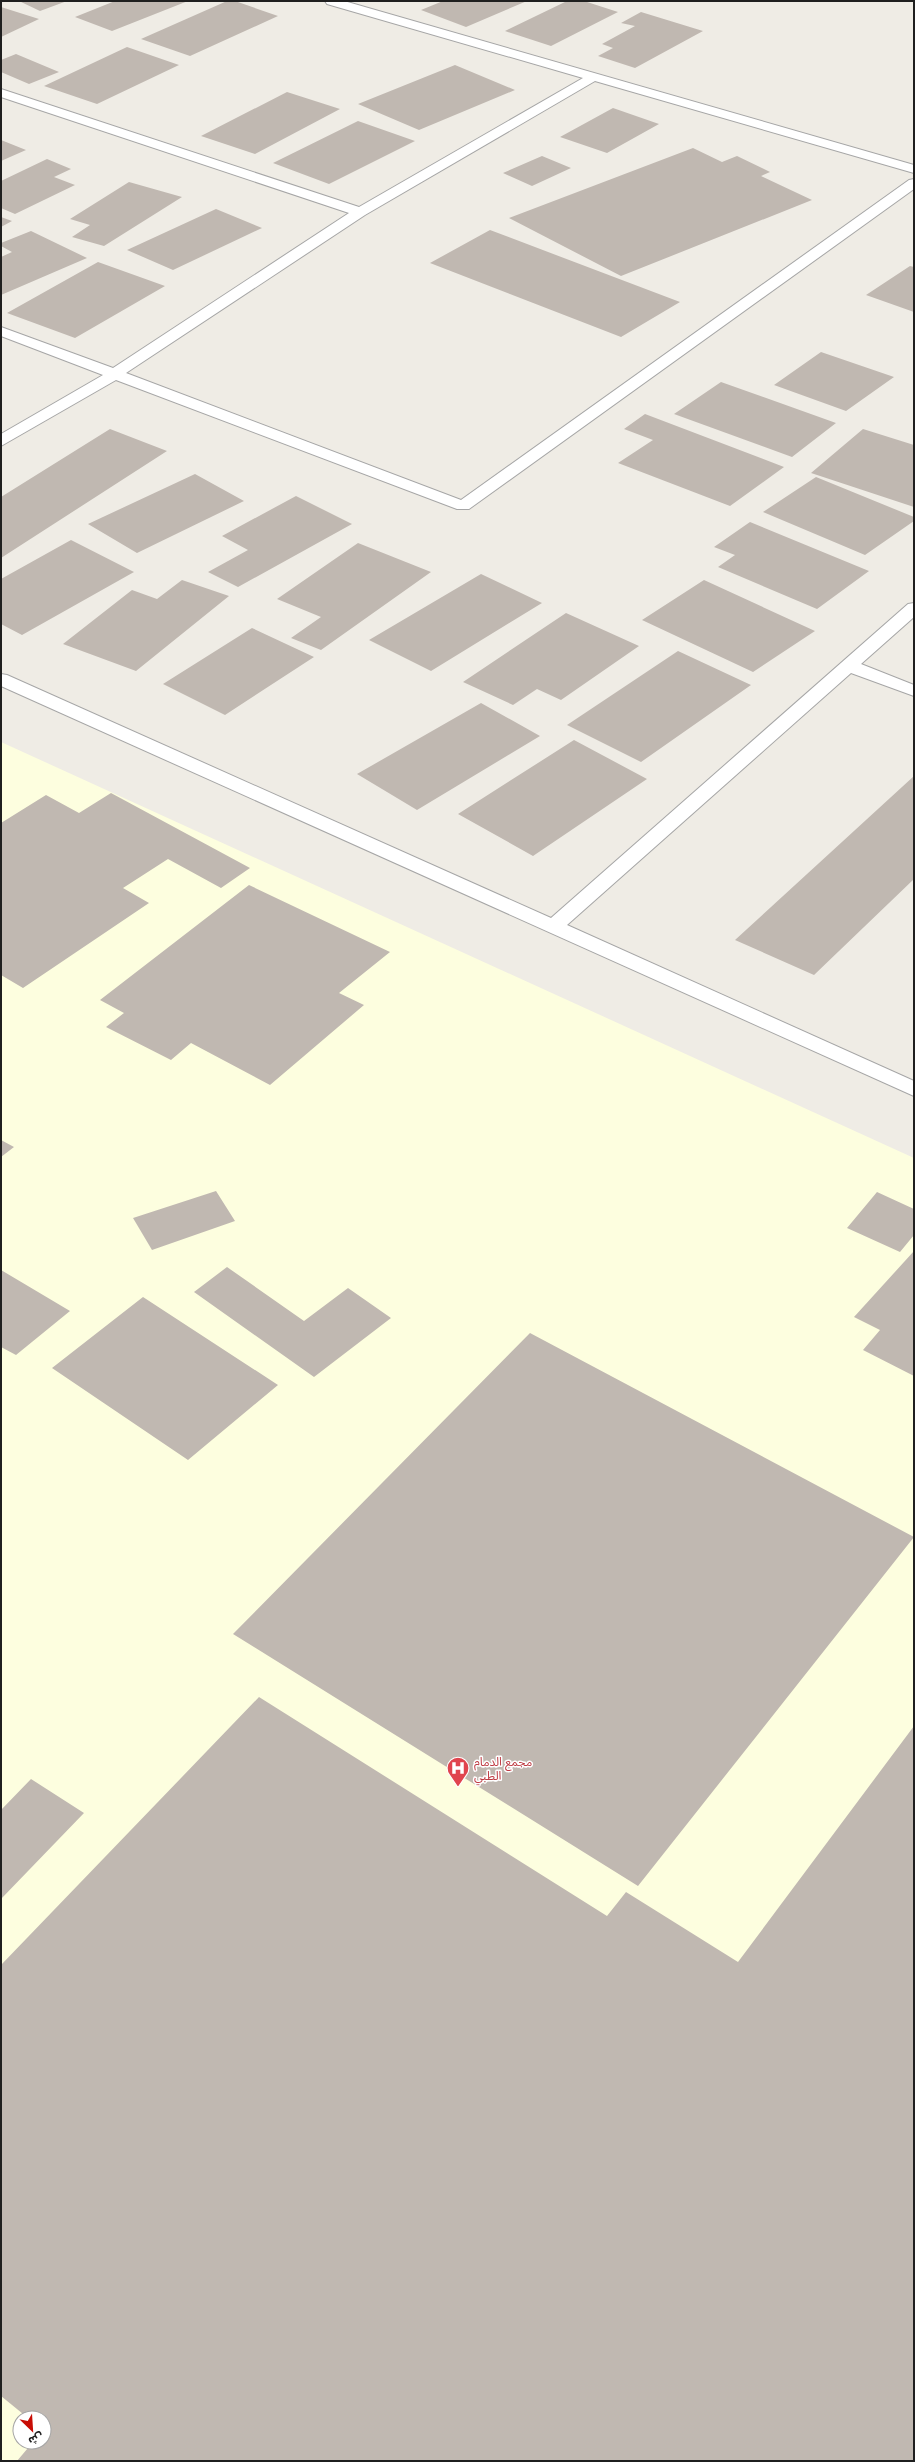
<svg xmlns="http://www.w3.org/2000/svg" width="915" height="2462" font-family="'Golos Text','Noto Sans Arabic',sans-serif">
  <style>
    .education { fill: #fdfedf; fill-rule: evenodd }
    .building { fill: #c0b8b1 }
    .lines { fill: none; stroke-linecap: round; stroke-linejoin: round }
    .street-casing { stroke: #a6a6a6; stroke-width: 2 }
    .street { fill: #fff; fill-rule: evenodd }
    .labels { text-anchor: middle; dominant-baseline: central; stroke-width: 3; stroke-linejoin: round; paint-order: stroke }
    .health-label { font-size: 12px; fill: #be3a42; stroke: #fff; text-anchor: start }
  </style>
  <rect width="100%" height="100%" fill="#efece5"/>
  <path class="education" d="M1 742 914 1158V2461H1ZM20 2418H44V2442H20Z"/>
  <path class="building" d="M19 1H67L40 11Z
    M115 1H188L112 31 75 17Z
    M227 1H235L278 16 190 56 141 39Z
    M443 1H527L466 27 421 10Z
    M567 1H584L618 12 551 46 505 31Z
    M1 7 39 19 1 37Z
    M641 12 703 31 635 68 598 56 613 48 602 44 635 26 621 23Z
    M127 47 179 65 97 104 44 86Z
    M16 54 59 72 29 84 1 72V60Z
    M455 65 515 90 419 130 358 104Z
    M287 92 340 109 255 154 201 136Z
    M613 108 659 124 607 153 560 137Z
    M358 121 415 141 329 184 273 163Z
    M1 140 26 150 1 161Z
    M693 148 722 162 737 156 770 172 761 176 812 200 621 276 509 218Z
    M542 156 571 168 532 186 503 173Z
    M47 159 71 169 54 177 75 185 15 214 1 208V181Z
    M129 182 182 197 104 246 72 237 90 225 70 219Z
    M216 209 262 228 173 270 127 250Z
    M1 217 12 221 1 227Z
    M490 230 680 302 621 337 430 263Z
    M31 231 87 258 1 295V257L12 252 1 246V243Z
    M98 262 165 286 75 338 7 313Z
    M910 266 914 267V312L866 295Z
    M821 352 894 377 846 411 774 385Z
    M721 382 836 423 792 457 674 414Z
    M645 414 784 467 730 506 618 463 653 440 624 429Z
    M110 429 167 451 1 558V497Z
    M863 429 914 445V507L811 473Z
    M195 474 244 501 137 553 88 524Z
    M816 477 914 517V521L865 555 763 512Z
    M296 496 352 524 238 587 208 572 248 550 222 536Z
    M750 522 869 571 817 609 718 567 735 555 714 547Z
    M71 540 134 572 22 635 1 624V579Z
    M358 543 431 572 321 650 291 638 321 617 277 599Z
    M481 574 542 603 431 671 369 640Z
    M182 580 229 596 136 671 63 644 132 590 157 599Z
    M704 580 815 631 753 672 642 620Z
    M566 613 639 646 561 700 537 689 513 705 463 682Z
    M252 628 314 657 225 715 163 684Z
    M678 651 751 685 641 762 567 725Z
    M481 703 540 736 417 810 357 774Z
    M574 740 647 779 533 856 458 814Z
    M914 776V879L814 975 735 940Z
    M111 793 250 868 221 888 168 859 123 888 149 903 23 988 1 975V823L46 795 79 813Z
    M249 885 390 952 339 993 364 1005 270 1085 191 1043 171 1060 106 1027 124 1013 100 1000Z
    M1 1140 14 1147 1 1157Z
    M216 1191 235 1221 152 1250 133 1218Z
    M877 1192 914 1209V1235L900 1252 847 1228Z
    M914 1251V1376L863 1350 880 1330 854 1317Z
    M227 1267 304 1321 348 1288 391 1318 314 1377 194 1292Z
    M1 1270 70 1311 16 1355 1 1347Z
    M143 1297 278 1385 188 1460 52 1368Z
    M530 1333 914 1537 638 1886 233 1634Z
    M259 1697 607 1916 626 1892 738 1962 914 1726V2461H17L33 2442H44V2418H28L1 2396V1965Z
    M31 1779 84 1813 1 1899V1810Z"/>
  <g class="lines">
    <g class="street-casing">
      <path id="street" d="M325 1H344L914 165V173L595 81 365 215 126 373 461 500 909 180 914 179V189L469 509H457L116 380 1 446V434L103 375 1 336V327L113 368 349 213 1 97V89L359 207 583 78 327 4Z
        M914 603V617L861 664 914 685V696L851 673 567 925 914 1081V1096L1 686V674L7 675 551 918 908 604Z"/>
    </g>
    <use href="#street" class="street"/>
  </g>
  <defs>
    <g id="hospital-pin" transform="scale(1.15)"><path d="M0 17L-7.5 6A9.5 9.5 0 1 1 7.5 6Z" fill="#e0444e" stroke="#fff"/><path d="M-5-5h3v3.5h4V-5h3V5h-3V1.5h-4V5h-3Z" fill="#fff"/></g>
  </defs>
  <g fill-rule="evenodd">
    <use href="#hospital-pin" x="458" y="1768"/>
  </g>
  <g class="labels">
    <g class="health-label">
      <text x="474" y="1761">مجمع الدمام<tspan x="474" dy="14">الطبي</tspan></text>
    </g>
  </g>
  <rect width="915" height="2462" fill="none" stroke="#1f1f1f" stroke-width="4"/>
  <g transform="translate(32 2430) rotate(155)"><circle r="19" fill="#ffffff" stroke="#a5a5a5"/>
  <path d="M0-3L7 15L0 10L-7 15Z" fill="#c80d05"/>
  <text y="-6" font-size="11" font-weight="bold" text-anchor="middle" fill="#1f1f1f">ش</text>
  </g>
</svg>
